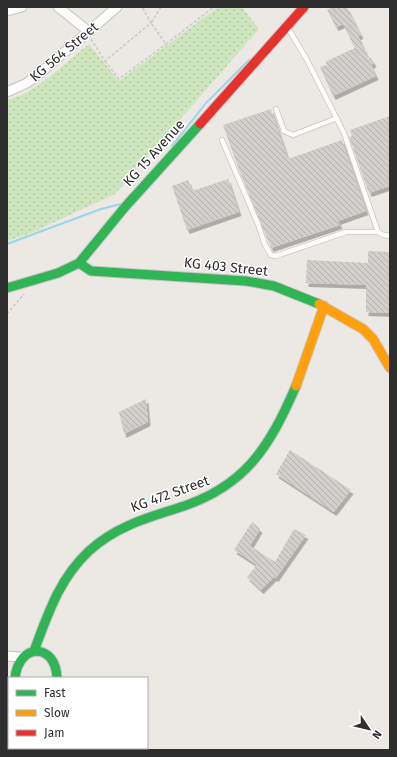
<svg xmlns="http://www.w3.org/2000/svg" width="397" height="757" font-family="'Fira Sans',sans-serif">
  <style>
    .grass { fill: url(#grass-dots) }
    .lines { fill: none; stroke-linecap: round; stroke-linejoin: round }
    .stream { stroke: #99d6ec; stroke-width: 2 }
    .building { fill: url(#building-back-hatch); filter: url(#shadow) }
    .lane-casing { stroke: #c5c4c5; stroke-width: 6 }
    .street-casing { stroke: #c5c4c5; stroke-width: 11 }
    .fast-casing { stroke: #c5c4c5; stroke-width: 11 }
    .slow-casing { stroke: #c5c4c5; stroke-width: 11 }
    .jam-casing { stroke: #c5c4c5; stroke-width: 11 }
    .path { stroke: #c9c9c8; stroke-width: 1.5; stroke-dasharray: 3 2; stroke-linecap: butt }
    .lane { stroke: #fcfcfb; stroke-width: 4.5 }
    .street { stroke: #fcfcfb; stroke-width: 9 }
    .fast { stroke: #30b455; stroke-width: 9 }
    .slow { stroke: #ff9f0a; stroke-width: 9 }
    .jam { stroke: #e5322d; stroke-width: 9 }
    .labels { text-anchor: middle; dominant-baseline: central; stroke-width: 3; stroke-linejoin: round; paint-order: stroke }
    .street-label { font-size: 14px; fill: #2e2e2e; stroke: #fff }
  </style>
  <defs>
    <pattern id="grass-dots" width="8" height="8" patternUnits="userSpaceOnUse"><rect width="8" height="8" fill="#cee6be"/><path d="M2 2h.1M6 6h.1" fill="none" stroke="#b1c6a4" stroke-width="1.8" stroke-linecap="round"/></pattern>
    <pattern id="building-back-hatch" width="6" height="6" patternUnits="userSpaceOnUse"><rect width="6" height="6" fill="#d1cecb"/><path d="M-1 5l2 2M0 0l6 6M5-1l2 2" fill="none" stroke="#b4b1af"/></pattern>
    <filter id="shadow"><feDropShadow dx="2.5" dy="4" stdDeviation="0" flood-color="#0004"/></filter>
  </defs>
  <rect width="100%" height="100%" fill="#ece8e4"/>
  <path class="grass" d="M218 7H242L259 29 115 194 31 233 7 241V100C35 94 66 62 89 44L119 81Z"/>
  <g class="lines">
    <path class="stream" d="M172 146 206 103 249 60
      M7 244 101 209 121 204"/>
  </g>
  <path class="building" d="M332 7H347L361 35 358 36 369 59 371 58 374 63 371 65 376 76 333 96 320 67 327 65 326 62 333 58 355 48 343 24 336 27 327 10Z
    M271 109 288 159 342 140 366 211 338 221 340 225 271 248 239 170 223 125Z
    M390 116V186L369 193 349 137 352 136 350 130Z
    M228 179 239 212 187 230 172 186 188 180 192 191Z
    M368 251 390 252V313L366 312V285L306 283 307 260 368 263Z
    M146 399 148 422 124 434 119 412Z
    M290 450 351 490 334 512 276 474Z
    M252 522 260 529 250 546 275 562 294 529 306 535 276 578 274 577 261 590 247 577 257 565 234 550Z"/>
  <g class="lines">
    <g class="lane-casing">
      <path id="lane" d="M288 28 307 60 344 133 378 232 383 235 390 236
        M276 109 284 131 293 135 337 118
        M222 140 258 224 265 245 271 255 276 256 346 232H378"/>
    </g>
    <g class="street-casing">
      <path id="street" d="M58 7 88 31
        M7 11 22 7
        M7 92 27 83 39 74 117 7
        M7 656 21 657
        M7 719H9"/>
    </g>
    <g class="fast-casing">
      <path id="fast" d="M79 263 91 271 246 281 274 286 319 304
        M7 288 58 273 79 263 125 207 200 124
        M34 651C48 614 59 579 89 551 115 527 146 518 178 508 245 487 269 448 296 386
        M15 678C19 642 56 643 57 678
        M50 748V750"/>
    </g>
    <g class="slow-casing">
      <path id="slow" d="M319 304 363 329 373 339 390 368
        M296 386 324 306"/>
    </g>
    <g class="jam-casing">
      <path id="jam" d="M200 124 304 7"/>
    </g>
    <path class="path" d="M161 7 151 23 166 44 214 7
      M91 39 105 61 151 23 142 7
      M105 61 119 79 166 44
      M7 314 24 294"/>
    <use href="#lane" class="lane"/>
    <use href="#street" class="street"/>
    <use href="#fast" class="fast"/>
    <use href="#slow" class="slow"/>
    <use href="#jam" class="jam"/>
  </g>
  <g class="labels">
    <g class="street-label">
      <text transform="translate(64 52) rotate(-40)">KG 564 Street</text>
      <text transform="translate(154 153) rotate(-48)">KG 15 Avenue</text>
      <text transform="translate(226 267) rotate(6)">KG 403 Street</text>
      <text transform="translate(170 494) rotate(-20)">KG 472 Street</text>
    </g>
  </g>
  <rect width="397" height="757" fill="none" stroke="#2e2e2e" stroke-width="16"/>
  <rect x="8" y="677" width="140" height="72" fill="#ffffff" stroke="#ababab"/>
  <rect x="16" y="690" width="20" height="6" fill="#30b455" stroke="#ababab"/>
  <text x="44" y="697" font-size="12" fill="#2e2e2e">Fast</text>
  <rect x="16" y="710" width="20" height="6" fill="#ff9f0a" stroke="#ababab"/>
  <text x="44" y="717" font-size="12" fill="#2e2e2e">Slow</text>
  <rect x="16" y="730" width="20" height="6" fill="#e5322d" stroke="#ababab"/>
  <text x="44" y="737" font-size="12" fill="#2e2e2e">Jam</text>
  <g transform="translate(369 729) rotate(125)" stroke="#ffffff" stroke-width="3" paint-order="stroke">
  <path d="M0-3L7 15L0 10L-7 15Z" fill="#2e2e2e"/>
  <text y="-6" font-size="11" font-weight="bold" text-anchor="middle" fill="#2e2e2e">N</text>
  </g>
</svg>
